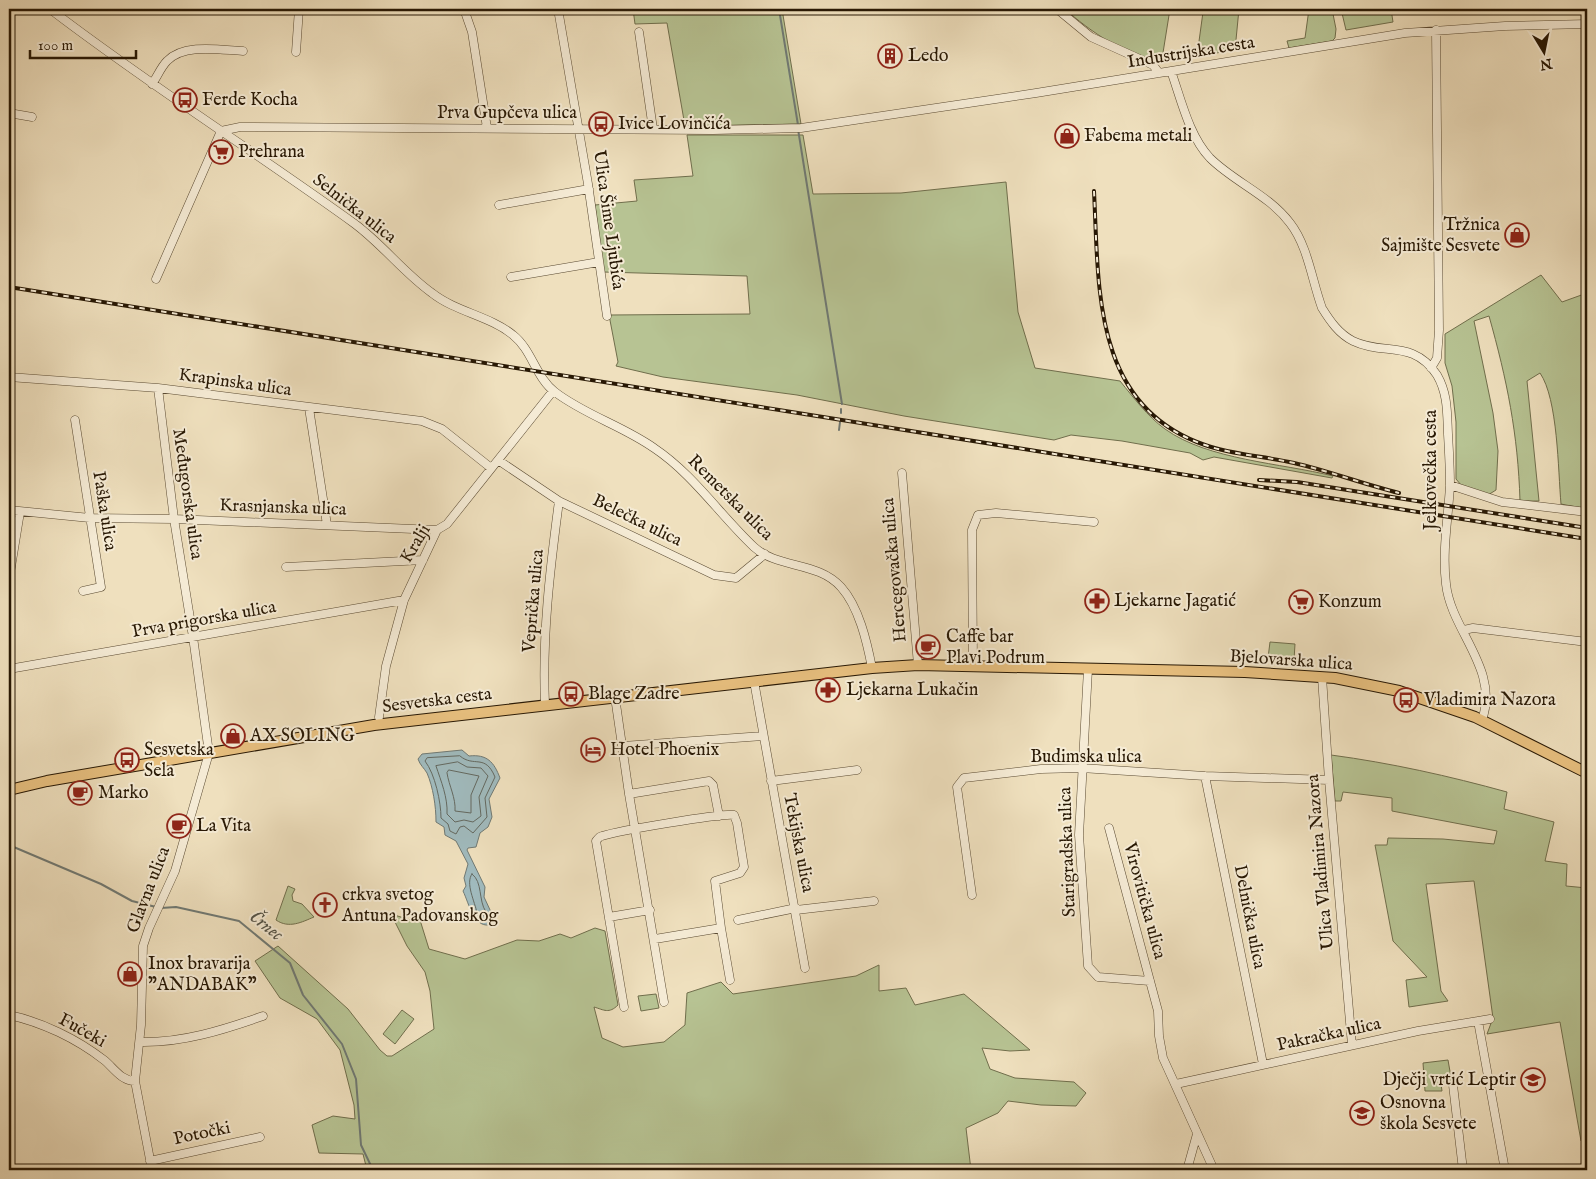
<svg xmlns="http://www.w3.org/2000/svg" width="1596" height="1179" font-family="'IM FELL English',serif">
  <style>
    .green { fill: #b7c393; stroke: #706e4c }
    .water { fill: #a0babd; stroke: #707973 }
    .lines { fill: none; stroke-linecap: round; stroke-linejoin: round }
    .shore { stroke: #646960; stroke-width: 1 }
    .stream { stroke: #707973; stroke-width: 2 }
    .minor-casing { stroke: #5a4a32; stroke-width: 9 }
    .major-casing { stroke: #281804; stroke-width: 12 }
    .minor { stroke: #f5ebd5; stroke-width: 8 }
    .major { stroke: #e8c07f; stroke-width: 10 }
    .rail-casing { stroke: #281804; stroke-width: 4 }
    .rail { stroke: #f5ebd5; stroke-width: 2; stroke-dasharray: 5.5; stroke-linecap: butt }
    .labels { text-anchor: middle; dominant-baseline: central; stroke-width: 4; stroke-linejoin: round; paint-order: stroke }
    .street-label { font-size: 18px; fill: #281804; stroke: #f5ebd5 }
    .poi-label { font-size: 18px; fill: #281804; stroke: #f5ebd5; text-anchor: start }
    .water-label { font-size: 19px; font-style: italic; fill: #525145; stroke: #f5ebd5 }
  </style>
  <rect width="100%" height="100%" fill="#efe0be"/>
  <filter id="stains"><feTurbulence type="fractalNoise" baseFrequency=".004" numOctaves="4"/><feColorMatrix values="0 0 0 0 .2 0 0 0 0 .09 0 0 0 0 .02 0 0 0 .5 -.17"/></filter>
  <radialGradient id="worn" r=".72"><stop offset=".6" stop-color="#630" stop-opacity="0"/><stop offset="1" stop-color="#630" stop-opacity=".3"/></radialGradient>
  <path class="green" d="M633 9H782L801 124 685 126 667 23 635 24Z
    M1065 9H1170L1162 59C1131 61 1087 29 1065 9Z
    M1188 9H1239L1235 50 1197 56 1203 12Z
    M1309 9H1332L1336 29 1335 38 1332 41 1289 48 1287 41 1305 38Z
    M1341 9H1391L1393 22 1346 30Z
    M687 135H803L813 194 901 193 1006 182 1018 312 1035 368 1120 381C1134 398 1147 416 1165 429 1208 460 1281 463 1333 476L1332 478 1214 457 1203 460 1190 453 1122 441 1071 435 1054 440 904 416 797 395 663 377 616 366 618 362 609 315 750 314 747 276 603 272 595 205 637 201 634 180 693 176Z
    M1541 275 1562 302 1587 293V509L1561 504C1558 470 1558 399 1540 373L1527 381 1539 501H1520C1518 434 1507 380 1489 316L1474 321 1493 413 1498 451 1496 490 1488 495 1461 485 1456 479V422L1452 386 1445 363V334Z
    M1270 642 1295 644 1294 660 1268 658Z
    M1331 755C1391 763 1449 776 1507 792L1504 809 1554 822 1545 861 1567 864 1566 886 1587 888V1140L1581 1141 1560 1022 1487 1034 1493 1018 1474 881 1426 884 1441 991 1448 1001 1409 1007 1406 980 1427 977 1393 941 1375 845H1387L1388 838 1443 839 1494 844 1497 831 1392 811V798L1343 792 1341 801H1335Z
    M288 886 295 889 292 895 293 901 302 904 314 917C302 922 289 929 276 920Z
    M391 914 417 922 420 920 429 949 465 959 517 940 539 941 560 934 571 938 595 928 605 931 618 1005C609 1014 604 1010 594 1007L602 1038 623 1047 664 1042 685 1025 687 993 721 982 733 994 856 976 879 965V991L906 988 915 1005 964 994 1030 1050 1010 1051 982 1048 990 1069 1015 1078 1074 1082 1086 1093 1076 1106 1041 1105 1008 1101 998 1113 966 1128 971 1170H367L363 1154 319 1153 312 1125 333 1116 355 1119 354 1105 340 1050 317 1019 280 998 255 961 278 946 348 1009 380 1050 387 1056H392L434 1029 430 991 425 972 407 946Z
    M656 994 659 1008 641 1011 638 996Z
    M402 1010 414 1019 395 1044 383 1034Z
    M1448 1060 1452 1083 1441 1084 1442 1091H1425L1423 1063Z"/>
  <path class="water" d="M462 750 469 756C487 754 494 762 500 778L489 799 492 817 488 827 480 833 476 847 468 848 467 850 485 887 484 897 491 912 493 924C474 931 469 903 463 891L466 886 464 878 468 864 456 841 445 835 444 827 436 822C436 806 433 787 427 773 424 768 420 765 418 759L422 754Z"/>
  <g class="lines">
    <path class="shore" d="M460 756C474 768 485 753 495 777L485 798 487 817 473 833 464 826 460 827 456 834 450 831 448 824 441 818C441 802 435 774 425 761L427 758Z
      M458 762 467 767 481 768 488 776 479 797 481 816 473 822 464 820 455 822 447 814C448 798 441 781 436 766Z
      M449 770 479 776 471 795V813L455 811C456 798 449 786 447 773Z
      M472 874C483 882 478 900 486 912L484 916 477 913C475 902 465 883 472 874Z"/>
    <path class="stream" d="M779 9 798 125
      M798 129 842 404
      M841 413V409
      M839 430 840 422
      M9 845 101 884 132 901 156 907
      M161 908 176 907 239 921 290 963 303 995 342 1044 356 1079 361 1145 373 1170"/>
    <g class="minor-casing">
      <path id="minor" d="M50 9C149 85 254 151 355 224 383 245 404 273 432 293 456 312 490 316 513 335 532 350 536 378 555 392 585 415 623 426 654 448 693 474 720 515 754 547 778 569 818 561 841 587 859 607 867 642 872 668
        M464 9 472 32 487 128
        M558 9 588 184 607 316
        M1057 9 1091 37 1153 65 1159 73
        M639 32 653 129
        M296 52 299 9
        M1171 71C1181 99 1189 136 1210 158 1234 182 1269 195 1290 223 1308 246 1312 281 1322 308 1330 321 1339 334 1353 341 1384 356 1413 339 1437 375 1448 394 1447 413 1448 434 1449 451 1450 469 1450 486 1448 519 1442 552 1446 584 1451 631 1500 669 1482 720
        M152 84C157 77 161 67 167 61 184 43 221 50 243 51
        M9 113 32 117
        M221 131 240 127 713 130 801 128 1036 93 1405 33 1505 26 1587 24
        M499 205 589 189
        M511 277 599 262
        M156 279 221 131
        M1431 368 1437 358 1439 330 1436 30
        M9 377 158 388 422 421 442 429 491 468
        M309 408 327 525
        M75 420 101 587 83 591
        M498 460 559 501 714 575 736 578 765 554
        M902 473 918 665
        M1450 485 1502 502 1587 512
        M9 510 90 518 174 519 437 530
        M286 567 423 560
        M9 579 20 512
        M1464 630 1473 628 1587 642
        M973 666 972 530 978 515 996 513 1094 522
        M9 669 404 600
        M1088 669 1079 835 1088 966 1098 977 1150 981
        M1322 677 1329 780 1352 1045
        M754 681 805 968
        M615 697 629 794 664 1002
        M545 705C542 636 550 569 559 501
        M379 717 386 666 404 600 437 530 447 524 553 391
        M623 746 763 736
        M1205 776 1263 1064
        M771 781 857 770
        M629 794 709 781 713 785 719 816
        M1109 828 1158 1011 1159 1036 1163 1058 1214 1170
        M972 895 957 787 964 778 1041 769 1081 768 1205 776 1329 780
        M796 910 874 901
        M609 917 650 910
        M738 920 796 908
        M721 928 730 980
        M624 1007 596 841C599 838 598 837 602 836 617 831 722 813 734 815L737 823 744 867 740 873 715 881 721 928 655 939
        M9 1015C42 1022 77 1039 104 1060 113 1067 121 1081 135 1081
        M1478 1021 1505 1170
        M140 1042C182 1043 223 1030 263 1016
        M1176 1084 1418 1031 1490 1019
        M1453 1085 1463 1170
        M150 1161 260 1137
        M36 1170 38 1169
        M152 1170 135 1081 141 1025 143 946 149 928 175 871 209 753 193 637 174 519 158 388
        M1187 1170 1197 1134"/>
    </g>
    <g class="major-casing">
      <path id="major" d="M9 790 47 781 374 725 872 668 918 665 1245 672 1335 678 1399 691 1475 717 1587 773"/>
    </g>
    <use href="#minor" class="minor"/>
    <use href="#major" class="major"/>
    <g class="rail-casing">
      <path id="rail" d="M1094 191C1099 289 1092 406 1205 445 1233 455 1264 456 1294 463 1329 471 1363 484 1399 493
        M9 287 1587 539
        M1259 480 1297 482 1587 528"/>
    </g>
    <use href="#rail" class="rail"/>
  </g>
  <defs>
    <g id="building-ring" transform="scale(1.25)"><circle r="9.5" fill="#f5ebd5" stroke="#8f2418" stroke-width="1.5"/><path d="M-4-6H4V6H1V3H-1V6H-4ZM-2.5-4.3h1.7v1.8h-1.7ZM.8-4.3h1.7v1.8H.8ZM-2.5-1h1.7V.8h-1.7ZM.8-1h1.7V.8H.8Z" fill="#8f2418"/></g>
    <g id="bus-ring" transform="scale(1.25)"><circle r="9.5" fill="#f5ebd5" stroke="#8f2418" stroke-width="1.5"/><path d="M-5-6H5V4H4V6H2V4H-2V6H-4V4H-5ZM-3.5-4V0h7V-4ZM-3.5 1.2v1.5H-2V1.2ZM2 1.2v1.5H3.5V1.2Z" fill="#8f2418"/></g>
    <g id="shop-ring" transform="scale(1.25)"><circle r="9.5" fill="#f5ebd5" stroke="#8f2418" stroke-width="1.5"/><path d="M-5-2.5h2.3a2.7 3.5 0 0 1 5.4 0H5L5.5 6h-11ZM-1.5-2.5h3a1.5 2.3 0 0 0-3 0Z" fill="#8f2418"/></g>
    <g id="supermarket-ring" transform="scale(1.25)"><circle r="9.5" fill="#f5ebd5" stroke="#8f2418" stroke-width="1.5"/><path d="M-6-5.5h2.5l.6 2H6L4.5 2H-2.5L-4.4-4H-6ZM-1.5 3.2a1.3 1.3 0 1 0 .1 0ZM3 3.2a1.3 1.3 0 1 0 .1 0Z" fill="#8f2418"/></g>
    <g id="pharmacy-ring" transform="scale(1.25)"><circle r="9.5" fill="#f5ebd5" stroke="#8f2418" stroke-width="1.5"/><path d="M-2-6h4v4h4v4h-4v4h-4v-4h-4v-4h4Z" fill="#8f2418"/></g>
    <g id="cafe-ring" transform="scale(1.25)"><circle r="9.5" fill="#f5ebd5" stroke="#8f2418" stroke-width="1.5"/><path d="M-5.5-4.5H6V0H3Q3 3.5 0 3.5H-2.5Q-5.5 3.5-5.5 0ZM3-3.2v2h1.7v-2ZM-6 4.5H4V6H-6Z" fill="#8f2418"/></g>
    <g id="hotel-ring" transform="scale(1.25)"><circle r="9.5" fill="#f5ebd5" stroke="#8f2418" stroke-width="1.5"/><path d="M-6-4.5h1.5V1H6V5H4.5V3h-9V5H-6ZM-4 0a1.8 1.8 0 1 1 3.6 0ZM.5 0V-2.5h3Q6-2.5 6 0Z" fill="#8f2418"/></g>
    <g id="church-ring" transform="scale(1.25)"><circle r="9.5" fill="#f5ebd5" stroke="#8f2418" stroke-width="1.5"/><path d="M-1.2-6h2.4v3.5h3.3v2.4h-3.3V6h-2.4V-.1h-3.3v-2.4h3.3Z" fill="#8f2418"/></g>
    <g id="school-ring" transform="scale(1.25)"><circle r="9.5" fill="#f5ebd5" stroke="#8f2418" stroke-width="1.5"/><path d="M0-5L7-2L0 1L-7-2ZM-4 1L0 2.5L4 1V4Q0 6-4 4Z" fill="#8f2418"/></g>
  </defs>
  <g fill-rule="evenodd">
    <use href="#building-ring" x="890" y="56"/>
    <use href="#bus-ring" x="185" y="100"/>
    <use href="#bus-ring" x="601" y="124"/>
    <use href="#shop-ring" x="1067" y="136"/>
    <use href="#supermarket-ring" x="221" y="152"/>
    <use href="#shop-ring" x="1517" y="235"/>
    <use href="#pharmacy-ring" x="1097" y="601"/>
    <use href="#supermarket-ring" x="1301" y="602"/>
    <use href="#cafe-ring" x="928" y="647"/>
    <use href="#pharmacy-ring" x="828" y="690"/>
    <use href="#bus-ring" x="571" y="694"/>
    <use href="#bus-ring" x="1406" y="700"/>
    <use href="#shop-ring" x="233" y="736"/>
    <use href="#hotel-ring" x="593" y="750"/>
    <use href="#bus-ring" x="127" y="760"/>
    <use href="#cafe-ring" x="80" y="793"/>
    <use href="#cafe-ring" x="179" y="826"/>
    <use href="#church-ring" x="325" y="905"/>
    <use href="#shop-ring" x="130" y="974"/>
    <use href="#school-ring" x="1533" y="1080"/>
    <use href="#school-ring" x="1362" y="1113"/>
  </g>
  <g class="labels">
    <g class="street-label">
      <text transform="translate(1191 53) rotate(-9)">Industrijska cesta</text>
      <text x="507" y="113">Prva Gupčeva ulica</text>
      <text transform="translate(354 209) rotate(38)">Selnička ulica</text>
      <text transform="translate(608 220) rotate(82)">Ulica Šime Ljubića</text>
      <text transform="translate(235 383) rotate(8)">Krapinska ulica</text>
      <text transform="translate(1431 470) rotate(-90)">Jelkovečka cesta</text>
      <text transform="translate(187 494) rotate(82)">Međugorska ulica</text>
      <text transform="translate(730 498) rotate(45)">Remetska ulica</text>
      <text transform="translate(283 508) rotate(2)">Krasnjanska ulica</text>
      <text transform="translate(104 511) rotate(81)">Paška ulica</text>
      <text transform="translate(637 521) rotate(26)">Belečka ulica</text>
      <text transform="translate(416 544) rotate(-59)">Kralji</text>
      <text transform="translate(895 570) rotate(-95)">Hercegovačka ulica</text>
      <text transform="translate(534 601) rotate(-85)">Veprička ulica</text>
      <text transform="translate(204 620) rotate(-10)">Prva prigorska ulica</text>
      <text transform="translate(1291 661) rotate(4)">Bjelovarska ulica</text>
      <text transform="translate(437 701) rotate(-7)">Sesvetska cesta</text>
      <text x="1086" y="757">Budimska ulica</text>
      <text transform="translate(798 843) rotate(79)">Tekijska ulica</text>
      <text transform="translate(1068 852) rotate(-92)">Starigradska ulica</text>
      <text transform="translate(1321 862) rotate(-95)">Ulica Vladimira Nazora</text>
      <text transform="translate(149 890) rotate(-69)">Glavna ulica</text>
      <text transform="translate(1144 901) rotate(75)">Virovitička ulica</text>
      <text transform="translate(1249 917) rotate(79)">Delnička ulica</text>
      <text transform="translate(82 1031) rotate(29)">Fučeki</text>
      <text transform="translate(1329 1035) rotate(-12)">Pakračka ulica</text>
      <text transform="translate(202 1134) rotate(-12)">Potočki</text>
    </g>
    <g class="poi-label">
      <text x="908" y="56">Ledo</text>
      <text x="202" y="100">Ferde Kocha</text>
      <text x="618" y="124">Ivice Lovinčića</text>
      <text x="1084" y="136">Fabema metali</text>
      <text x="238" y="152">Prehrana</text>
      <text x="1500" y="225" text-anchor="end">Tržnica<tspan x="1500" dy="21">Sajmište Sesvete</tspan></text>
      <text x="1114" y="601">Ljekarne Jagatić</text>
      <text x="1318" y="602">Konzum</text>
      <text x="946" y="637">Caffe bar<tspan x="946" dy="21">Plavi Podrum</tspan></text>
      <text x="846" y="690">Ljekarna Lukačin</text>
      <text x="588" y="694">Blage Zadre</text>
      <text x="1424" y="700">Vladimira Nazora</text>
      <text x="250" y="736">AX SOLING</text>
      <text x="144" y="750">Sesvetska<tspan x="144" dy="21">Sela</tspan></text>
      <text x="610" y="750">Hotel Phoenix</text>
      <text x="98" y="793">Marko</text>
      <text x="196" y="826">La Vita</text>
      <text x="342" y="895">crkva svetog<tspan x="342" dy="21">Antuna Padovanskog</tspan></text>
      <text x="148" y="964">Inox bravarija<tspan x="148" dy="21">"ANDABAK"</tspan></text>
      <text x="1516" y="1080" text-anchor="end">Dječji vrtić Leptir</text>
      <text x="1380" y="1103">Osnovna<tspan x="1380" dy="21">škola Sesvete</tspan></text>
    </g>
    <g class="water-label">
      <text transform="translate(266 926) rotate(38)">Črnec</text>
    </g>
  </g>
  <rect width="1596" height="1179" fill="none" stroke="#efe0be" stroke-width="30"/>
  <rect x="10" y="10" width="1576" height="1159" fill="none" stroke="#281804" stroke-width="2.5"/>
  <rect x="15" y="15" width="1566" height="1149" fill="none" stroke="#281804"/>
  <g transform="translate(1544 52) rotate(170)" stroke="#f5ebd5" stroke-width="4" paint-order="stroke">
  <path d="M0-4L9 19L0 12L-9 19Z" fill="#281804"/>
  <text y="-8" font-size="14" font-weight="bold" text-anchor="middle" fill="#281804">N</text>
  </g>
  <path d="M30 50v8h106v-8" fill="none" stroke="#281804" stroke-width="2.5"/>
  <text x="38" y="50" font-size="15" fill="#281804" stroke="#f5ebd5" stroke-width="4" paint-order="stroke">100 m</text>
  <rect width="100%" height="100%" filter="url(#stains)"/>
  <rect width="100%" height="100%" fill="url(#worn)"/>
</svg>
